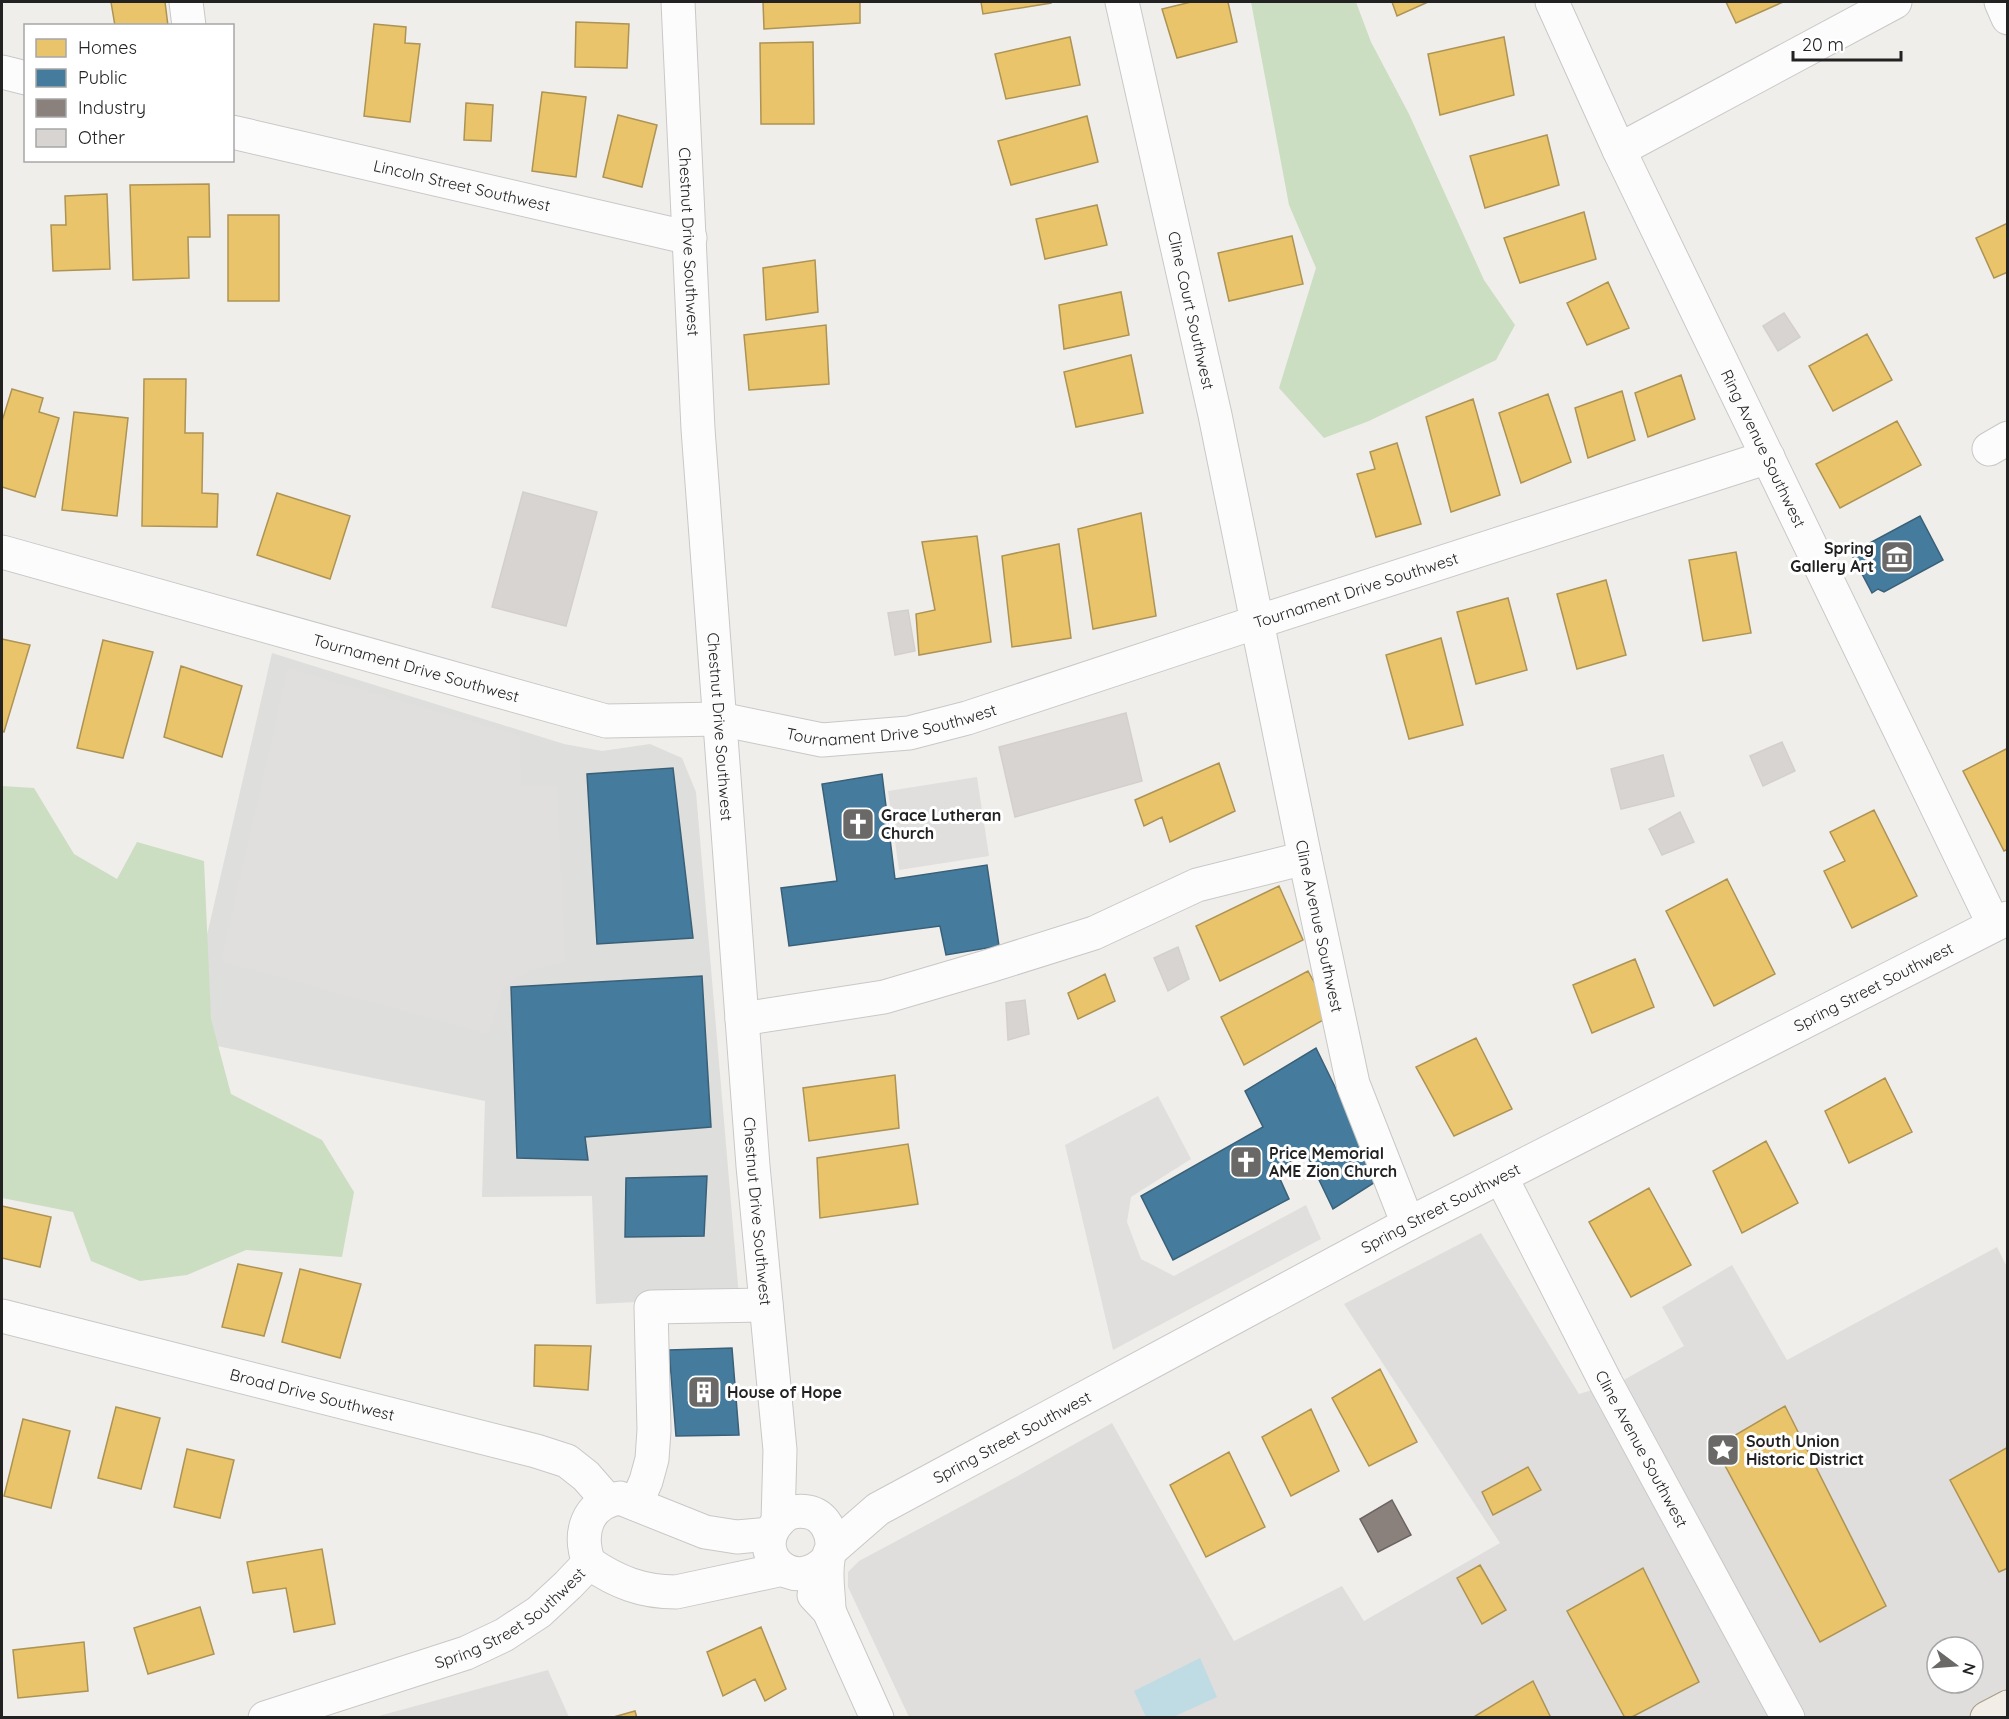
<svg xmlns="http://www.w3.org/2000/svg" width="2009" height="1719" font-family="Quicksand,sans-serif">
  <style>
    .residential { fill: #dfdedc; fill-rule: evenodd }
    .religious { fill: #dededc }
    .forest { fill: #cbdec1 }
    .parking { fill: #e0dfde }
    .water { fill: #bfdbe3 }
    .homes { fill: #e9c46a; stroke: #ad9354; stroke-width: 1.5 }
    .public { fill: #457b9d; stroke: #3a6078; stroke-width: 1.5 }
    .industry { fill: #8a817c; stroke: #6b6461; stroke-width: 1.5 }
    .building { fill: #d7d4d2; stroke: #d3d0cc; stroke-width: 1.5 }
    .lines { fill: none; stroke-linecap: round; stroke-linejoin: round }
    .minor-casing { stroke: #c9c8c7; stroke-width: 35 }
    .major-casing { stroke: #a79c86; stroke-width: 35 }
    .minor { stroke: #fdfcfc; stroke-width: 33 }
    .major { stroke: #f3ede7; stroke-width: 33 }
    .labels { text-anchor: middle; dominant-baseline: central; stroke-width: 6; stroke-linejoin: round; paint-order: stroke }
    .street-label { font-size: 16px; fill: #222; stroke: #fff }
    .poi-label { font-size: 16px; font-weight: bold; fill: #222; stroke: #fff; text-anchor: start }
  </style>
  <rect width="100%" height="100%" fill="#f0eeeb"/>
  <path class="residential" d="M1481 1233 1579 1394 1622 1381 1684 1346 1662 1307 1732 1265 1787 1360 1997 1247 2007 1267V1717H909L848 1587V1572L859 1561 1016 1477 1112 1423 1234 1641 1342 1586 1364 1621 1500 1543 1344 1304ZM1937 1647H1973V1683H1937Z
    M548 1670 569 1717H375Z"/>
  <path class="religious" d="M272 653 564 744 602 751 650 744 682 758 696 792 739 1297 596 1304 592 1196 482 1197 485 1101 183 1039Z"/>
  <path class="forest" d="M1251 2H1356L1371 42 1409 114 1484 280 1515 325 1496 360 1369 421 1324 438 1279 388 1316 268 1289 205Z
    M2 786 34 788 74 854 117 879 137 842 204 861 211 1019 231 1094 322 1140 354 1192 342 1257 246 1250 187 1275 140 1281 91 1261 73 1212 2 1198Z"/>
  <path class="parking" d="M288 668 520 736 521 785 557 786 565 961 531 970 504 986 488 1034 221 961Z
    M977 777 989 856 899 870 888 791Z
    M1158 1096 1191 1159 1131 1197 1127 1222 1141 1259 1174 1276 1306 1205 1321 1239 1113 1350 1065 1145Z"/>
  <path class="water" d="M1200 1658 1217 1697 1173 1717H1146L1134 1691Z"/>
  <path class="homes" d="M111 2H165L168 26H115Z
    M763 2H860V23L764 29Z
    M981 2H1051V3L983 14Z
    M1191 2H1228L1237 42 1177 58 1162 9Z
    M1392 2H1428L1397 16Z
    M1726 2H1783L1736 23Z
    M576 22 629 24 627 68 575 67Z
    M374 24 406 27 405 43 420 44 410 122 364 116Z
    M1070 37 1080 85 1006 99 995 54Z
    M1504 37 1514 95 1440 115 1428 54Z
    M813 42 814 124H761L760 43Z
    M542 92 586 97 576 177 532 171Z
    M466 103 493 105 491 141 464 140Z
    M618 115 657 125 642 187 603 177Z
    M1087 116 1098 162 1011 185 998 141Z
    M1547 135 1559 185 1485 208 1470 156Z
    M209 184 210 237H188L189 278 133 280 130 185Z
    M107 194 110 269 53 271 51 225H66L65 196Z
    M1097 205 1107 245 1045 259 1036 219Z
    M1584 212 1596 259 1520 283 1504 238Z
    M228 215H279V301H228Z
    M2008 223V272L1994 278 1976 238Z
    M1292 236 1303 284 1229 301 1218 253Z
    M815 260 818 312 766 320 763 268Z
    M1608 282 1629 328 1587 345 1567 303Z
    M1121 292 1129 335 1064 349 1059 305Z
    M826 325 829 384 749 390 744 335Z
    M1867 334 1892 380 1833 411 1809 366Z
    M1131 355 1143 413 1076 427 1064 372Z
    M1681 375 1695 419 1648 437 1635 393Z
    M144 379H186L185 433H203L202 493 218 494 217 527 142 526Z
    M12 389 43 398 39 412 59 418 35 497 2 487V421Z
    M1622 391 1635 440 1588 458 1575 408Z
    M1548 394 1571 462 1521 483 1499 413Z
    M1473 399 1500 495 1451 512 1426 417Z
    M74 412 128 418 117 516 62 510Z
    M1897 421 1921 465 1840 508 1816 464Z
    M1397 443 1421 524 1376 537 1357 474 1375 469 1370 452Z
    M277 493 350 516 330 579 257 555Z
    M1141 513 1156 616 1093 629 1078 529Z
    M977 536 991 642 919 655 916 614 935 610 922 542Z
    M1059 544 1071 638 1012 647 1002 556Z
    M1736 552 1751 633 1703 641 1689 560Z
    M1606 580 1626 655 1577 669 1557 594Z
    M1508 598 1527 670 1476 684 1457 612Z
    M1441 638 1463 725 1409 739 1386 655Z
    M2 639 30 645 4 732 2 731Z
    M103 640 153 652 123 758 77 748Z
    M181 666 242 686 222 757 164 737Z
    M2008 748V849L2004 851 1963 771Z
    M1219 763 1235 811 1170 842 1162 817 1144 826 1135 800Z
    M1874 810 1917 896 1852 928 1824 871 1845 861 1830 832Z
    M1727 879 1775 974 1714 1006 1666 911Z
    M1279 886 1303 940 1220 981 1196 926Z
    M1635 959 1654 1007 1592 1033 1573 985Z
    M1308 971 1332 1015 1244 1065 1221 1017Z
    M1105 974 1115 1001 1078 1019 1068 993Z
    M1476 1038 1512 1109 1454 1136 1416 1067Z
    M895 1075 899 1128 809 1141 803 1088Z
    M1885 1078 1912 1132 1849 1163 1825 1111Z
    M1766 1141 1798 1203 1742 1233 1713 1171Z
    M908 1144 918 1204 820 1218 817 1158Z
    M1649 1188 1691 1265 1631 1297 1589 1222Z
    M2 1206 51 1217 40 1267 2 1258Z
    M238 1264 282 1273 264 1336 222 1327Z
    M300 1269 361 1284 340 1358 282 1342Z
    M535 1345 591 1346 588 1390 534 1386Z
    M1380 1369 1417 1442 1369 1466 1332 1398Z
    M1785 1406 1886 1606 1820 1642 1715 1447Z
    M116 1407 160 1418 141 1489 98 1478Z
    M1311 1409 1339 1471 1291 1496 1262 1437Z
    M23 1419 70 1431 51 1508 4 1496Z
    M2008 1447V1568L1999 1572 1950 1480Z
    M187 1449 234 1460 220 1518 174 1507Z
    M1229 1452 1265 1527 1206 1557 1170 1485Z
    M1528 1467 1541 1490 1493 1515 1482 1492Z
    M322 1549 335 1624 294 1632 286 1588 253 1593 247 1562Z
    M1480 1565 1506 1610 1482 1624 1457 1578Z
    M1643 1568 1699 1682 1630 1718H1625L1567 1611Z
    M200 1607 214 1654 148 1674 134 1628Z
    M761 1627 786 1689 765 1701 755 1679 723 1696 707 1652Z
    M84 1642 88 1691 18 1698 13 1650Z
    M1533 1681 1551 1718H1472Z
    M635 1711 637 1718H610Z"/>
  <path class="public" d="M1920 516 1943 560 1884 592 1878 589 1872 593 1851 553Z
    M673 768 693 938 597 944 587 774Z
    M882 774 895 879 987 865 999 946 946 955 940 926 789 946 781 888 837 881 822 784Z
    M702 976 711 1127 585 1137 588 1160 517 1158 511 987Z
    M1316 1048 1380 1179 1333 1209 1306 1153 1276 1170 1289 1199 1173 1260 1141 1196 1263 1127 1245 1091Z
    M707 1176 704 1236 625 1237 626 1178Z
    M732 1348 739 1435 676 1436 669 1350Z"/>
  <path class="industry" d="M1392 1500 1411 1535 1378 1552 1360 1519Z"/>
  <path class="building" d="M1784 313 1800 337 1778 351 1763 326Z
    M523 492 597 512 566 626 492 607Z
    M908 610 915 651 895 655 888 613Z
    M1126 713 1142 781 1015 817 999 747Z
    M1782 742 1795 771 1763 786 1750 756Z
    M1663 755 1674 796 1621 809 1611 769Z
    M1680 812 1694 842 1662 855 1649 829Z
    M1178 947 1189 979 1168 991 1154 958Z
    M1025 1000 1029 1034 1008 1040 1006 1003Z"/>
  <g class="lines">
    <g class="minor-casing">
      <g id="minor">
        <path d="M186 2 189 26"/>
        <path id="s1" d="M678 2 698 429 753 1166 780 1450 778 1521"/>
        <path id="s2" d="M1122 2 1215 415 1305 858 1353 1084 1408 1224"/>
        <path id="s3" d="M1552 2 1619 150 1994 925"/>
        <path d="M2001 2 2008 18"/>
        <path d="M2 72 26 78"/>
        <path id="s4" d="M232 132 690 238"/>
        <path d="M1619 150 1895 2"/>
        <path d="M1989 449 2008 438"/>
        <path id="s5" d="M2 552 606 721 720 719 822 740 909 733 967 718 1257 622 1768 457"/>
        <path d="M742 1019 884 997 986 967 1094 933 1197 885 1305 858"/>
        <path id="s6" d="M1501 1177 1606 1383 1788 1718"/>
        <path id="s7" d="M2 1316 536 1451 567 1461 586 1476 607 1500"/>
        <path d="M636 1504 646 1481 652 1459 654 1430 651 1307 766 1305"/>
        <path id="s8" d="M832 1549 878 1509 1408 1224 2008 918"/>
        <path d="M828 1559C794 1597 749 1553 779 1521 786 1512 797 1510 808 1512 824 1515 833 1532 832 1547 831 1551 828 1555 828 1560 825 1576 829 1595 829 1611"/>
        <path d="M589 1563C578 1534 586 1503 620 1498L705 1532 737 1537 770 1534"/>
        <path d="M589 1563C617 1582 642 1592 676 1592L783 1569"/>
        <path d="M814 1595 829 1611 877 1718"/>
        <path id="s9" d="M265 1718 466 1653 504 1635 539 1612 568 1585 589 1563"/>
      </g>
    </g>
    <g class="major-casing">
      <path id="major" d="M1987 1718 2008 1707"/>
    </g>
    <use href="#minor" class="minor"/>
    <use href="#major" class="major"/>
  </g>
  <defs>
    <g id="museum-square" transform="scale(1.725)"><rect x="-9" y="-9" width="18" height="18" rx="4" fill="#6a6968" stroke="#fff"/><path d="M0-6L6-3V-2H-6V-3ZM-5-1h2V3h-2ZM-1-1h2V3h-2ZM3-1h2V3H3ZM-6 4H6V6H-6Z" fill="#fff"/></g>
    <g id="church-square" transform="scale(1.725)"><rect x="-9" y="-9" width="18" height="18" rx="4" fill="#6a6968" stroke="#fff"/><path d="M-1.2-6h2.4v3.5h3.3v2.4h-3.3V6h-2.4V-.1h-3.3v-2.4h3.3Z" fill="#fff"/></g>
    <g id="building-square" transform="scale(1.725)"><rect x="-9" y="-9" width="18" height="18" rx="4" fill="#6a6968" stroke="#fff"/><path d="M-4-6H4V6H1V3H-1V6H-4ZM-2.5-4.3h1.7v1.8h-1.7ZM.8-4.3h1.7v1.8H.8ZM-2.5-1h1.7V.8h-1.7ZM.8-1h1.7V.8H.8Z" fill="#fff"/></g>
    <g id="sight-square" transform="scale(1.725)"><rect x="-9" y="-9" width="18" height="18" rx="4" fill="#6a6968" stroke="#fff"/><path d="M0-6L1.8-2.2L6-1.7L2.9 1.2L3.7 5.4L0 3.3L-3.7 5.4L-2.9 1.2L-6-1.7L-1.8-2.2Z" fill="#fff"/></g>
  </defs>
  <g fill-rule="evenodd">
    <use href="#museum-square" x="1897" y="557"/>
    <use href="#church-square" x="858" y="824"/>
    <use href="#church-square" x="1246" y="1162"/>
    <use href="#building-square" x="704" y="1392"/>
    <use href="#sight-square" x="1723" y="1450"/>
  </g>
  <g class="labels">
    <g class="street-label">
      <text stroke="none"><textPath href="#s4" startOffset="236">Lincoln Street Southwest</textPath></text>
      <text stroke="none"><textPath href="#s1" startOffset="240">Chestnut Drive Southwest</textPath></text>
      <text stroke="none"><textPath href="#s2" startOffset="316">Cline Court Southwest</textPath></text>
      <text stroke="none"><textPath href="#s3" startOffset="494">Ring Avenue Southwest</textPath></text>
      <text stroke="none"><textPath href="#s5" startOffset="1402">Tournament Drive Southwest</textPath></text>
      <text stroke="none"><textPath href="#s5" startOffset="430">Tournament Drive Southwest</textPath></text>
      <text stroke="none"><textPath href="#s5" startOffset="916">Tournament Drive Southwest</textPath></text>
      <text stroke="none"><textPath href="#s1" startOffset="726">Chestnut Drive Southwest</textPath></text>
      <text stroke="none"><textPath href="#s2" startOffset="945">Cline Avenue Southwest</textPath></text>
      <text stroke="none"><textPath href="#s8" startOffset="1185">Spring Street Southwest</textPath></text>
      <text stroke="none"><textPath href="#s8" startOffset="699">Spring Street Southwest</textPath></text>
      <text stroke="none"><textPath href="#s1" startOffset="1212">Chestnut Drive Southwest</textPath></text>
      <text stroke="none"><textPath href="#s7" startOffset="320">Broad Drive Southwest</textPath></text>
      <text stroke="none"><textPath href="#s8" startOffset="213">Spring Street Southwest</textPath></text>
      <text stroke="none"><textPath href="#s6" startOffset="306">Cline Avenue Southwest</textPath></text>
      <text stroke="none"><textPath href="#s9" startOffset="267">Spring Street Southwest</textPath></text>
    </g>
    <g class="poi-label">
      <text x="1874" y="548" text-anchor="end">Spring<tspan x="1874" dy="18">Gallery Art</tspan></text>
      <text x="881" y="815">Grace Lutheran<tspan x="881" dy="18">Church</tspan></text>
      <text x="1269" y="1153">Price Memorial<tspan x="1269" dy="18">AME Zion Church</tspan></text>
      <text x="727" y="1392">House of Hope</text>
      <text x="1746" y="1441">South Union<tspan x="1746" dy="18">Historic District</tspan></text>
    </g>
  </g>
  <rect width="2009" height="1719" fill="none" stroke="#222222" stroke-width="6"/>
  <rect x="24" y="24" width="210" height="138" fill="#ffffff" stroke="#a7a7a7" stroke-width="1.5"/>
  <rect x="36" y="39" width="30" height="18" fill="#e9c46a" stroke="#a7a7a7" stroke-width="1.5"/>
  <text x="78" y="54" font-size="18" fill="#222222">Homes</text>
  <rect x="36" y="69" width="30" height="18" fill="#457b9d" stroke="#a7a7a7" stroke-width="1.5"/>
  <text x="78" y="84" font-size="18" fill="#222222">Public</text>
  <rect x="36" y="99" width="30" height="18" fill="#8a817c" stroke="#a7a7a7" stroke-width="1.5"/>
  <text x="78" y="114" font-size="18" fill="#222222">Industry</text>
  <rect x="36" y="129" width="30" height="18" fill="#d7d4d2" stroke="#a7a7a7" stroke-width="1.5"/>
  <text x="78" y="144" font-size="18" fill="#222222">Other</text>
  <g transform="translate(1955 1665) rotate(106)"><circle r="28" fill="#ffffff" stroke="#a7a7a7" stroke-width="1.5"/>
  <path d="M0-4.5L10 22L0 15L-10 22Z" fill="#6a6968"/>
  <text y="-9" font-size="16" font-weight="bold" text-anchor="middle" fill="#222222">N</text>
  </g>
  <path d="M1793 51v9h108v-9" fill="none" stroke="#222222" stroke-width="3"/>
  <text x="1802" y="51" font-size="18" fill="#222222" stroke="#ffffff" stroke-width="4.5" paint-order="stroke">20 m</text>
</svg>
